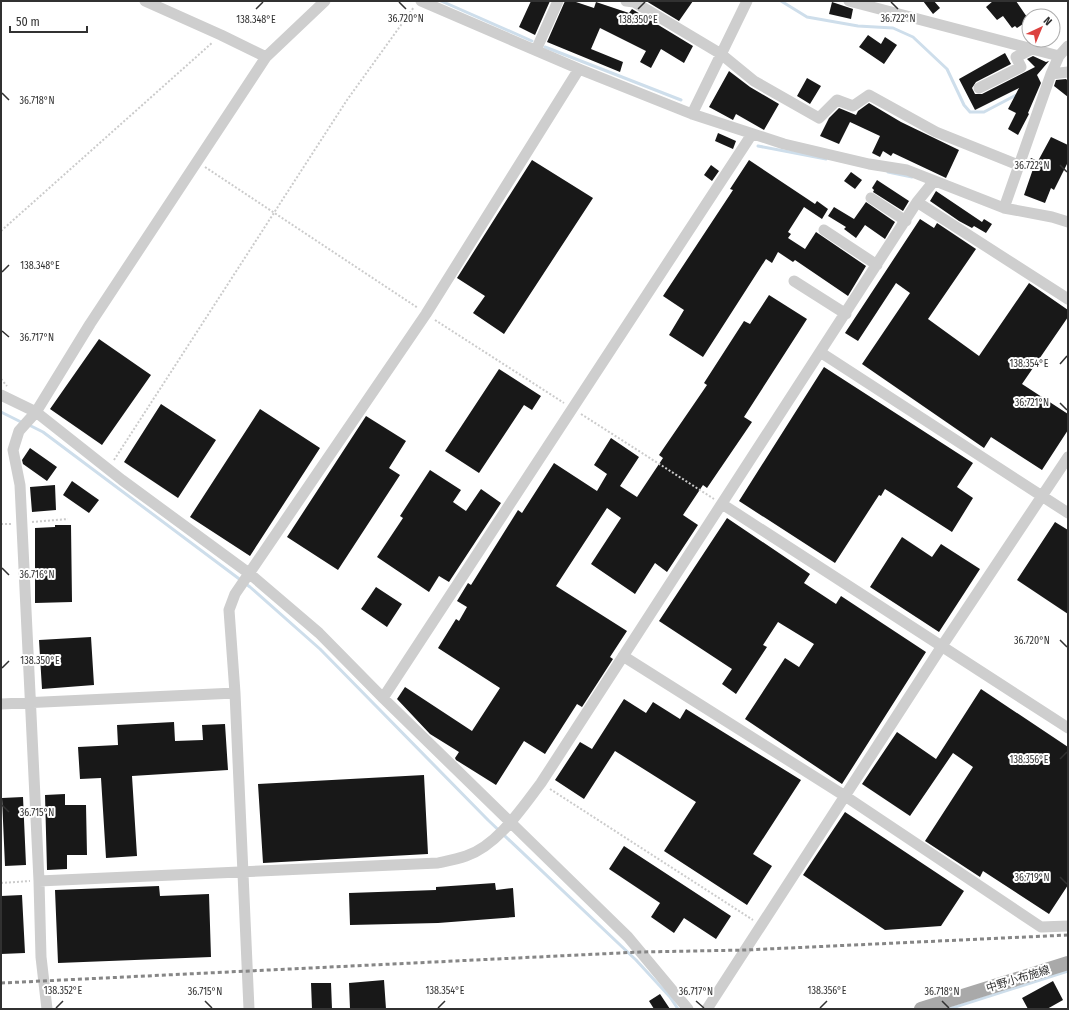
<svg xmlns="http://www.w3.org/2000/svg" width="1069" height="1010" font-family="'Fira Sans Condensed','Noto Sans JP',sans-serif">
  <style>
    .lines { fill: none; stroke-linecap: round; stroke-linejoin: round }
    .stream { stroke: #cedeeb; stroke-width: 3 }
    .building { fill: #181818 }
    .path { stroke: #cbcbcb; stroke-width: 2; stroke-dasharray: 2 2; stroke-linecap: butt }
    .minor { stroke: #cecece; stroke-width: 11 }
    .major { stroke: #a9a9a9; stroke-width: 14 }
    .rail { stroke: #868686; stroke-width: 3; stroke-dasharray: 4 3; stroke-linecap: butt }
    .ticks { fill: none; stroke: #313131; stroke-width: 1.5 }
    .labels { text-anchor: middle; dominant-baseline: central; stroke-width: 4; stroke-linejoin: round; paint-order: stroke }
    .street-label { font-size: 11px; fill: #313131; stroke: #fff }
    .ticks-label { font-size: 10px; text-anchor: middle; fill: #313131; stroke: #fff; stroke-width: 4; stroke-linejoin: round; paint-order: stroke }
  </style>
  <rect width="100%" height="100%" fill="#fff"/>
  <g class="lines">
    <path class="stream" d="M441 1 532 41
      M781 1 807 17 858 26 893 28 913 37 947 69 964 105 970 112H984L1018 94
      M545 47 681 100
      M758 146 826 159
      M888 172 912 177
      M1 412 23 423
      M29 425 43 432 250 587 320 649 488 820 636 960 670 997 678 1009
      M949 1009 1068 971"/>
  </g>
  <path class="building" d="M531 1H550L535 35 519 27Z
    M565 1H573L594 8 596 2 629 13 632 9 693 46 684 63 661 49 651 68 640 62 646 51 600 28 591 49 623 62 620 72 547 42Z
    M646 1H693L679 21Z
    M923 1H934L940 8 933 14Z
    M993 1H1016L1029 20 1017 28 1015 26 1012 28 1003 16 997 20 986 7Z
    M832 2 853 9 851 19 829 14Z
    M868 35 881 44 885 37 897 45 884 64 859 47Z
    M1005 53 1011 64 976 82 972 88 975 94H982L1035 67 1027 59 1033 56 1046 62 1049 61 1037 75 1041 83 1028 113 1029 114 1018 135 1008 129 1016 113 1008 109 1019 88 975 110 959 79Z
    M729 71 750 87 779 104 764 130 736 114 733 120 709 107Z
    M807 78 821 86 810 104 797 96Z
    M1066 79 1068 81V97L1054 86 1056 80Z
    M869 103 901 122 959 150 946 178 893 153 891 156 883 151 880 157 872 153 880 136 850 122 839 144 820 136 829 118 839 108 856 115 858 111Z
    M718 133 736 141 733 149 715 141Z
    M1051 137 1068 145V162L1054 190 1051 188 1045 203 1024 195 1033 169 1027 166 1031 158 1038 161Z
    M532 160 593 198 504 334 473 313 485 296 457 278Z
    M749 160 815 204 817 201 828 209 822 219 804 207 788 232 791 234 788 238 805 249 816 232 866 266 848 296 795 260 793 262 778 252 772 263 766 259 703 357 669 335 684 310 663 296 733 190 730 189Z
    M711 165 719 171 712 181 704 175Z
    M851 172 862 180 855 189 844 181Z
    M877 180 909 201 903 211 873 192 874 190 872 188Z
    M936 191 982 222 984 219 992 224 986 233 974 226 972 228 959 221 930 201Z
    M866 202 895 222 885 239 865 225 856 238 844 229 846 227 828 216 834 207 854 219Z
    M920 219 934 228 937 223 976 249 928 319 979 356 1029 283 1068 310V317L1022 384 1068 414V430L1042 470 991 437 984 448 862 364 910 293 896 283 858 341 845 333Z
    M769 295 807 319 744 417 752 422 707 488 703 485 683 515 698 525 667 572 655 563 635 594 591 564 621 518 607 508 556 586 627 631 610 657 613 659 582 707 577 704 545 754 524 741 496 785 456 760 455 758 459 752 430 734 397 699 405 687 472 731 500 688 438 648 456 619 459 621 467 607 457 601 468 583 471 585 518 510 522 513 554 463 597 491 607 474 594 465 611 438 639 457 620 486 637 497 663 458 659 455 707 385 704 383 744 321 750 324Z
    M99 339 151 375 102 445 50 409Z
    M824 367 973 463 957 487 973 498 952 532 885 489 881 496 879 495 835 563 739 501Z
    M499 369 541 396 532 410 524 405 479 473 445 451Z
    M161 404 216 440 178 498 124 462Z
    M260 409 320 448 250 556 190 517Z
    M366 416 406 441 389 468 400 475 338 570 287 537Z
    M30 448 57 467 47 481 23 464 22 460Z
    M430 470 461 490 453 502 466 511 481 489 501 503 449 582 439 576 429 592 377 557 403 518 400 516Z
    M72 481 99 500 89 513 63 495Z
    M55 485 56 510 32 512 30 487Z
    M727 518 810 574 804 583 836 604 841 596 926 652 842 784 745 719 785 658 799 667 814 644 778 622 763 645 767 647 736 694 722 684 732 669 659 621Z
    M1055 522 1068 530V614L1017 580Z
    M55 525H71L72 602 35 603V528L55 527Z
    M902 537 932 557 941 544 980 569 939 632 870 587Z
    M376 587 402 604 387 627 361 609Z
    M91 637 94 685 42 689 39 640Z
    M981 689 1068 747V885L1049 914 983 871 980 877 925 841 973 767 953 753 910 816 862 784 897 732 936 759Z
    M624 699 646 713 653 702 680 719 686 709 801 780 753 854 772 866 747 905 664 851 696 802 615 751 584 799 555 780 580 742 592 749Z
    M174 722 175 741 203 740 202 725 225 724 228 770 132 776 137 856 106 858 101 778 80 779 78 747 118 745 117 725Z
    M424 775 428 854 263 863 258 784Z
    M65 794V805H86L87 855H67V869L47 870 45 795Z
    M23 797 26 865 5 866 2 798Z
    M845 812 964 891 941 926 885 930 803 875Z
    M624 846 731 916 716 939 684 918 674 933 651 917 660 903 609 869Z
    M495 883 496 890 513 888 515 917 438 923 350 925 349 893 436 890V887Z
    M159 886 160 896 209 894 211 957 58 963 55 890Z
    M22 895 25 953 1 954V896Z
    M384 980 386 1009H350L349 983Z
    M1053 981 1063 1000 1047 1009H1028L1022 998Z
    M311 983H331L332 1009H312Z
    M660 994 670 1009H654L649 1001Z"/>
  <g class="lines">
    <path class="path" d="M205 167 418 308
      M1 231 213 42
      M435 320 564 403
      M1 379 7 386
      M581 414 714 499
      M114 460 347 100 414 7
      M32 522 68 519
      M1 524H12
      M550 789 753 920
      M1 883 30 881"/>
    <path class="minor" d="M145 1 221 35 266 57
      M421 1 579 69 692 114 784 144 869 164 907 170 1004 208 1052 217 1068 222
      M626 1 634 2 721 54 754 81 819 118 837 100 853 106 869 95 936 132 1018 165
      M849 1 1059 56
      M536 50 558 1
      M1051 74 1068 72
      M979 88 1021 67 1016 57 1032 49
      M692 114 747 1
      M871 198 906 221
      M917 202 1068 299
      M1004 208 1051 74 1059 56 1068 46
      M824 230 877 265
      M794 281 846 314
      M820 352 1068 513
      M1 395 36 412 122 480 250 574 319 633 383 698 628 937 688 1009
      M722 504 1068 728
      M623 656 845 796 1041 927 1068 926
      M383 698 752 134
      M1 704 235 693
      M39 881 438 863C447 861 457 859 466 856 497 846 522 808 541 783L917 202 934 181
      M47 1009 41 957 39 881 20 485 13 450 19 431 36 412 90 324 266 57 325 1
      M249 1009 235 693 229 610 235 594 426 314 579 69
      M707 1009 942 646 1068 457"/>
    <path class="major" d="M921 1009 1068 963"/>
    <path class="rail" d="M1 983 640 952 746 950 1068 935"/>
  </g>
  <path class="ticks" d="M399 2 406 9M891 2 898 9M256 9 263 2M638 9 645 2M2 93 9 100M1060 165 1067 172M2 272 9 265M2 331 9 337M1060 364 1067 356M1060 403 1067 410M2 568 9 575M1060 640 1067 647M2 668 9 661M1060 759 1067 752M2 805 9 812M1060 877 1067 884M205 1001 212 1008M696 1001 704 1008M942 1001 949 1008M56 1008 63 1001M438 1008 445 1001M820 1008 827 1001"/>
  <g class="labels">
    <g class="street-label">
      <text transform="translate(1018 979) rotate(-17)">中野小布施線</text>
    </g>
  </g>
  <g class="ticks-label">
    <text x="406" y="22">36.720°N</text>
    <text x="898" y="22">36.722°N</text>
    <text x="256" y="23">138.348°E</text>
    <text x="638" y="23">138.350°E</text>
    <text x="37" y="104">36.718°N</text>
    <text x="1032" y="169">36.722°N</text>
    <text x="40" y="269">138.348°E</text>
    <text x="37" y="341">36.717°N</text>
    <text x="1029" y="367">138.354°E</text>
    <text x="1032" y="406">36.721°N</text>
    <text x="37" y="578">36.716°N</text>
    <text x="1032" y="644">36.720°N</text>
    <text x="40" y="664">138.350°E</text>
    <text x="1029" y="763">138.356°E</text>
    <text x="37" y="816">36.715°N</text>
    <text x="1032" y="881">36.719°N</text>
    <text x="63" y="994">138.352°E</text>
    <text x="445" y="994">138.354°E</text>
    <text x="827" y="994">138.356°E</text>
    <text x="205" y="995">36.715°N</text>
    <text x="696" y="995">36.717°N</text>
    <text x="942" y="995">36.718°N</text>
  </g>
  <rect width="1069" height="1010" fill="none" stroke="#313131" stroke-width="4"/>
  <g transform="translate(1041 28) rotate(44)"><circle r="19" fill="#ffffff" stroke="#adadad"/>
  <path d="M0-3L7 15L0 10L-7 15Z" fill="#dc413f"/>
  <text y="-6" font-size="11" font-weight="bold" text-anchor="middle" fill="#313131">N</text>
  </g>
  <path d="M10 26v6h77v-6" fill="none" stroke="#313131" stroke-width="2"/>
  <text x="16" y="26" font-size="12" fill="#313131" stroke="#ffffff" stroke-width="3" paint-order="stroke">50 m</text>
</svg>
